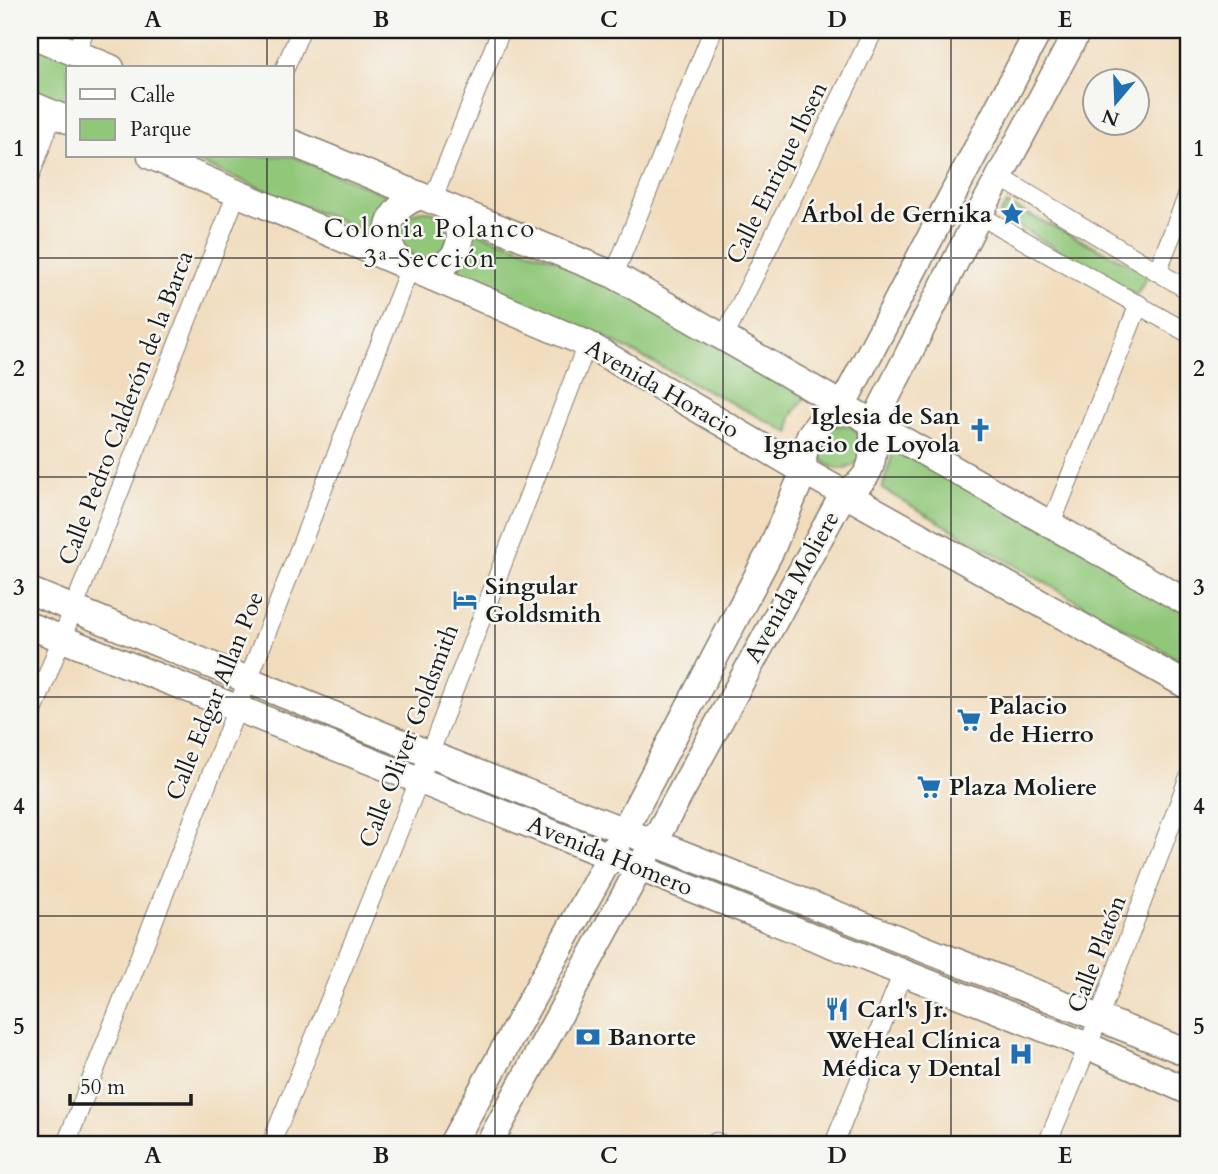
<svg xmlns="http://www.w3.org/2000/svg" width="1218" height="1174" font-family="Cardo,serif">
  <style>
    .green { fill: #91c779; stroke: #56724a; stroke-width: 2 }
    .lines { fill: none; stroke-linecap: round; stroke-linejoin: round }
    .street-casing { stroke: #867c6d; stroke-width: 20 }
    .secondary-casing { stroke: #867c6d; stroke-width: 29 }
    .street { stroke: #fff; stroke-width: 18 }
    .secondary { stroke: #fff; stroke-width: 26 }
    .grid { fill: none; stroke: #1c1c1c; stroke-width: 2; stroke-opacity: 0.55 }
    .labels { text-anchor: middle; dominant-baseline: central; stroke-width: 5; stroke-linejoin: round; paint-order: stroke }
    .street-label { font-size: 24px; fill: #1c1c1c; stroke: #f6f6f2 }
    .poi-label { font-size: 24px; font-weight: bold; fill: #1c1c1c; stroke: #f6f6f2; text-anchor: start }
    .neighbourhood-label { font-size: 26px; letter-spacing: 2px; fill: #1c1c1c; stroke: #f6f6f2 }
    .neatline { fill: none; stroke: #1c1c1c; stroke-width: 2.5 }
    .grid-label { font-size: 23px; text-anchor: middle; font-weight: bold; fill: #1c1c1c }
  </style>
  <rect width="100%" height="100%" fill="#f6f6f2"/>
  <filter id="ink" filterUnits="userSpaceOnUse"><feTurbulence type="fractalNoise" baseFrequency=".0143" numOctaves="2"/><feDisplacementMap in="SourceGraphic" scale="14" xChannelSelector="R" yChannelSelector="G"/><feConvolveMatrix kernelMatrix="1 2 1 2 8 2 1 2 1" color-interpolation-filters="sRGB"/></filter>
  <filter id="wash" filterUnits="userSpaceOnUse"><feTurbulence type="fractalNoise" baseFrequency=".00686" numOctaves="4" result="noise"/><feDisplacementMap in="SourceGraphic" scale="28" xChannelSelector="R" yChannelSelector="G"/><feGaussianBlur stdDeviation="1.57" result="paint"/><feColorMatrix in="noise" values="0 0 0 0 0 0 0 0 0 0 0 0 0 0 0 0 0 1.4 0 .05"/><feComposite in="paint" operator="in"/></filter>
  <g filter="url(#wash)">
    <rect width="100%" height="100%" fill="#f1ddbe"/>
    <path class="green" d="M30 37 103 68H68V108L30 92Z
      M183 156H292L386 195C375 206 379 222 368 233Z
      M1007 204 1149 273 1136 296 999 215Z
      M400 235a24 24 0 1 1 48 0a24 24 0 1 1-48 0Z
      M471 230 606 277 809 392 791 417 790 433 596 333 463 276 456 269Z
      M819 447a22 22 0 1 1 44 0a22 22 0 1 1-44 0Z
      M896 442 1188 608V665L882 489Z"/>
  </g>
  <g filter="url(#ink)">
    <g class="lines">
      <g class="street-casing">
        <path id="street" d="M75 53 85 30
          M285 68 301 30
          M30 176 53 114
          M1000 177 1188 290
          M432 201 501 30
          M979 215 1188 333
          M1157 272 1188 194
          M614 275 713 30
          M724 338 874 30
          M1051 524 1139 304
          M30 719 237 193
          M716 1142 721 1144
          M66 1144 410 267
          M271 1144 419 781 587 344
          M834 1144 903 972
          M1047 1144 1088 1046 1188 779"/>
      </g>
      <g class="secondary-casing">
        <path id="secondary" d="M30 34 111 68
          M30 104 68 120
          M292 143 614 275 1188 603
          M151 156 587 344 804 471 1188 686
          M403 264C376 239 388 206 421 196
          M418 270C457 271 472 238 449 208
          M30 591 429 754 1188 1053
          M30 626 1088 1046 1188 1091
          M452 1144 624 831 771 550 804 471 803 456 810 435 823 418 842 406 1039 30
          M489 1144 844 493C877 477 873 455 873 424L979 215 1078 30"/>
      </g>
      <use href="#street" class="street"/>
      <use href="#secondary" class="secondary"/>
    </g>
  </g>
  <path class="grid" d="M267 30V68M495 30V1144M723 30V1144M951 30V1144M267 156V1144M30 258H1188M30 477H1188M30 697H1188M30 916H1188"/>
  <defs>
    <g id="sight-bare" transform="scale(1.89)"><path d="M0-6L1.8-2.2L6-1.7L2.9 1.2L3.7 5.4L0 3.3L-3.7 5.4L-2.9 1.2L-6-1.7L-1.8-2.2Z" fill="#1f6fb2" stroke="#f6f6f2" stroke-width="2.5" paint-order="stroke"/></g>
    <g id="church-bare" transform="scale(1.89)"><path d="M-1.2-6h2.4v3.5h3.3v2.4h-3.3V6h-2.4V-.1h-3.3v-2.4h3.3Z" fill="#1f6fb2" stroke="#f6f6f2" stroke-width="2.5" paint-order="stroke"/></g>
    <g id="hotel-bare" transform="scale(1.89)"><path d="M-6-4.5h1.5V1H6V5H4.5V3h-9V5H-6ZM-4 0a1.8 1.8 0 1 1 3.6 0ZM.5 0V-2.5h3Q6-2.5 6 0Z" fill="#1f6fb2" stroke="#f6f6f2" stroke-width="2.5" paint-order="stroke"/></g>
    <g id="supermarket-bare" transform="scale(1.89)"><path d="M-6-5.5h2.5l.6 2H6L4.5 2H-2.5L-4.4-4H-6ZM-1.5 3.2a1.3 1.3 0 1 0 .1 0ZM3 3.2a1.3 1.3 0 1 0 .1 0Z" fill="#1f6fb2" stroke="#f6f6f2" stroke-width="2.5" paint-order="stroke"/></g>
    <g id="restaurant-bare" transform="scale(1.89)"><path d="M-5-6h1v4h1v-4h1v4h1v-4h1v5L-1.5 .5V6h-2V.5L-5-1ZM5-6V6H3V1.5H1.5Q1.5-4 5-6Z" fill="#1f6fb2" stroke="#f6f6f2" stroke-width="2.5" paint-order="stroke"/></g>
    <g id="bank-bare" transform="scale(1.89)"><path d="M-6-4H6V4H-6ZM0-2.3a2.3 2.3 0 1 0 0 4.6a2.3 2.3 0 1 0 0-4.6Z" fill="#1f6fb2" stroke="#f6f6f2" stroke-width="2.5" paint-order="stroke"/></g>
    <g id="hospital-bare" transform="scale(1.89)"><path d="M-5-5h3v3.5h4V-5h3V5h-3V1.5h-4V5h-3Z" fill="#1f6fb2" stroke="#f6f6f2" stroke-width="2.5" paint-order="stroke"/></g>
  </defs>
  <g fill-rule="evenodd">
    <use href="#sight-bare" x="1012" y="214"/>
    <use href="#church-bare" x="980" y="430"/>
    <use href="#hotel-bare" x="465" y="600"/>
    <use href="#supermarket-bare" x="969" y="720"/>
    <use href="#supermarket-bare" x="929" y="787"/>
    <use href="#restaurant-bare" x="837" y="1009"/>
    <use href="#bank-bare" x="588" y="1037"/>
    <use href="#hospital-bare" x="1021" y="1054"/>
  </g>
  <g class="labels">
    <g class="street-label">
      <text transform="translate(777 173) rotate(-64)">Calle Enrique Ibsen</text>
      <text transform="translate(662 389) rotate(30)">Avenida Horacio</text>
      <text transform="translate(126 408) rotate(-69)">Calle Pedro Calderón de la Barca</text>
      <text transform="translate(792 587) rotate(-61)">Avenida Moliere</text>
      <text transform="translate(215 696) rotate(-68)">Calle Edgar Allan Poe</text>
      <text transform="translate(409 736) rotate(-69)">Calle Oliver Goldsmith</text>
      <text transform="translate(610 856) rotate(22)">Avenida Homero</text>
      <text transform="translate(1097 954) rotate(-69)">Calle Platón</text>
    </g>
    <g class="poi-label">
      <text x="992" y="214" text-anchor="end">Árbol de Gernika</text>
      <text x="960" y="416" text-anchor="end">Iglesia de San<tspan x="960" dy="28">Ignacio de Loyola</tspan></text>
      <text x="485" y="586">Singular<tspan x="485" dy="28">Goldsmith</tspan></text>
      <text x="989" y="706">Palacio<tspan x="989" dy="28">de Hierro</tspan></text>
      <text x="949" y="787">Plaza Moliere</text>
      <text x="857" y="1009">Carl's Jr.</text>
      <text x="608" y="1037">Banorte</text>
      <text x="1001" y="1040" text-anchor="end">WeHeal Clínica<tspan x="1001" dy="28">Médica y Dental</tspan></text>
    </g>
    <g class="neighbourhood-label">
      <text x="430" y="228">Colonia Polanco<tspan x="430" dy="30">3ª Sección</tspan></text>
    </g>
  </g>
  <rect width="1218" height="1174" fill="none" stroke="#f6f6f2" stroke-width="77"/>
  <rect x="66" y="66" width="228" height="91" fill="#f6f6f2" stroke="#9f9f9c" stroke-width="2"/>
  <rect x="80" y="89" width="35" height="10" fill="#ffffff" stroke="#9f9f9c" stroke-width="2"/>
  <text x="130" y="102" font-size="21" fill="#1c1c1c">Calle</text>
  <rect x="80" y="119" width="35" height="21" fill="#91c779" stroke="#9f9f9c" stroke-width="2"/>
  <text x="130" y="136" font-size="21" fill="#1c1c1c">Parque</text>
  <g transform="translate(1116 102) rotate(199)"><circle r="33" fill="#f6f6f2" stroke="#9f9f9c" stroke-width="2"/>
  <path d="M0-5L12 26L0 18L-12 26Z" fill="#1f6fb2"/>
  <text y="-10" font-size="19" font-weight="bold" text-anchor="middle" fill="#1c1c1c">N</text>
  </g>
  <path d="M70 1094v10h121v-10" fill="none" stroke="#1c1c1c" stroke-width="3.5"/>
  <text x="80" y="1094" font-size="21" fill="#1c1c1c" stroke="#f6f6f2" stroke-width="5" paint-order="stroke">50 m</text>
  <rect x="38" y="38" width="1142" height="1098" class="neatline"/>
  <g class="grid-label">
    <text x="153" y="27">A</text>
    <text x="381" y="27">B</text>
    <text x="609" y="27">C</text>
    <text x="837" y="27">D</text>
    <text x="1065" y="27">E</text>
    <text x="19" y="156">1</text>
    <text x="1199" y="156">1</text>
    <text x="19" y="376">2</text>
    <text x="1199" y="376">2</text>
    <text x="19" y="595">3</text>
    <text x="1199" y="595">3</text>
    <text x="19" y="814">4</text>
    <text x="1199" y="814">4</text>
    <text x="19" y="1034">5</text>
    <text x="1199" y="1034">5</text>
    <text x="153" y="1163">A</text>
    <text x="381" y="1163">B</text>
    <text x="609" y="1163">C</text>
    <text x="837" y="1163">D</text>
    <text x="1065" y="1163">E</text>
  </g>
</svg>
